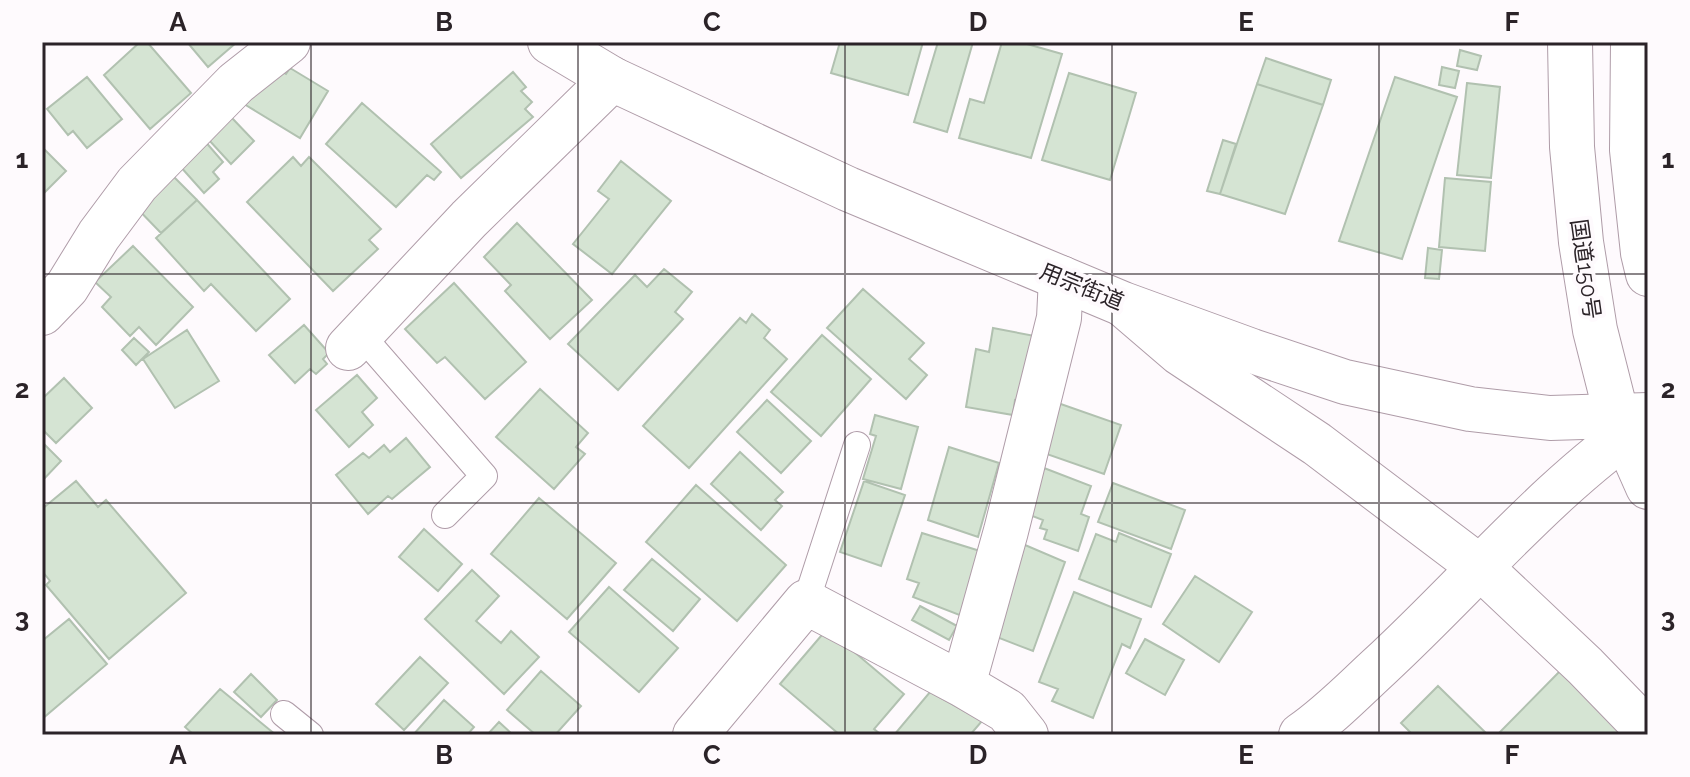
<svg xmlns="http://www.w3.org/2000/svg" width="1690" height="777" font-family="Raleway,'Noto Sans JP',sans-serif">
  <style>
    .building { fill: #d5e4d3; stroke: #b1c1b0; stroke-width: 2 }
    .lines { fill: none; stroke-linecap: round; stroke-linejoin: round }
    .service-casing { stroke: #af9ca8; stroke-width: 28 }
    .minor-casing { stroke: #af9ca8; stroke-width: 46 }
    .tertiary-casing { stroke: #af9ca8; stroke-width: 46 }
    .secondary-casing { stroke: #af9ca8; stroke-width: 46 }
    .trunk-casing { stroke: #af9ca8; stroke-width: 46 }
    .service { stroke: #fff; stroke-width: 26 }
    .minor { stroke: #fff; stroke-width: 44 }
    .tertiary { stroke: #fff; stroke-width: 44 }
    .secondary { stroke: #fff; stroke-width: 44 }
    .trunk { stroke: #fff; stroke-width: 44 }
    .grid { fill: none; stroke: #2b2328; stroke-width: 2; stroke-opacity: 0.55 }
    .labels { text-anchor: middle; dominant-baseline: central; stroke-width: 8; stroke-linejoin: round; paint-order: stroke }
    .street-label { font-size: 22px; fill: #2b2328; stroke: #fefafd }
    .neatline { fill: none; stroke: #2b2328; stroke-width: 3 }
    .grid-label { font-size: 26px; text-anchor: middle; font-weight: bold; fill: #2b2328 }
  </style>
  <rect width="100%" height="100%" fill="#fefafd"/>
  <path class="building" d="M140 42H147L191 93 150 129 104 75Z
    M187 42H237L208 67Z
    M840 42H923L908 95 831 73Z
    M938 42H973L947 132 914 122Z
    M1002 42H1020L1062 54 1031 158 959 138 970 99 984 103Z
    M1460 50 1481 56 1477 70 1457 66Z
    M1266 58 1331 80 1323 105 1257 84Z
    M269 64 286 74 290 68 328 91 300 138 244 104Z
    M1442 67 1459 71 1455 88 1439 85Z
    M513 72 526 87 521 91 532 102 525 109 533 117 461 178 431 144Z
    M1069 73 1136 93 1110 180 1042 160Z
    M87 77 122 119 87 148 73 131 68 135 47 109Z
    M1395 77 1457 97 1402 259 1339 241Z
    M1467 83 1500 87 1491 178 1457 175Z
    M1257 84 1323 105 1285 214 1220 194Z
    M362 103 441 172 434 180 427 175 396 207 326 144Z
    M232 118 254 141 231 164 197 127Z
    M197 132 223 162 213 172 219 179 204 193 171 156Z
    M1223 140 1236 144 1220 194 1207 191Z
    M42 147 66 171 42 195Z
    M293 157 301 166 309 157 381 229 369 240 378 249 333 291 247 202Z
    M621 161 671 201 612 274 573 244 609 199 598 191Z
    M163 166 197 200 161 233 129 200Z
    M1445 178 1491 182 1485 251 1439 247Z
    M197 200 290 299 256 331 211 284 204 291 156 238Z
    M517 223 592 300 550 339 505 291 511 285 484 257Z
    M133 246 193 307 156 345 139 327 130 336 102 307 111 297 95 282Z
    M1428 248 1442 250 1439 279 1425 278Z
    M664 269 692 292 675 312 683 319 618 390 568 344 635 275 647 287Z
    M454 283 526 362 485 399 445 357 437 363 405 329Z
    M863 289 924 343 909 359 927 375 906 399 827 328Z
    M752 314 770 330 764 338 787 359 689 468 643 426 740 318 746 323Z
    M304 325 329 353 323 359 327 364 316 374 310 369 295 383 269 355Z
    M993 328 1040 337 1028 402 1015 400 1013 415 966 407 976 349 989 352Z
    M187 330 219 381 175 408 143 359Z
    M822 335 871 379 821 436 771 392Z
    M134 338 149 352 136 365 122 350Z
    M357 375 377 398 362 412 373 425 349 447 316 410Z
    M64 378 92 408 56 443 42 429V399Z
    M540 389 588 433 576 447 585 454 554 489 496 437Z
    M767 400 811 441 781 473 737 432Z
    M1055 402 1121 425 1104 474 1038 451Z
    M875 415 918 427 901 489 863 479 876 436 870 434Z
    M406 438 430 467 392 499 388 496 368 514 336 475 363 453 369 458 384 445 390 452Z
    M42 442 61 461 42 481Z
    M949 447 999 463 978 537 928 520Z
    M740 452 783 492 775 500 782 506 761 530 711 484Z
    M1044 468 1091 486 1081 514 1089 517 1078 551 1044 539 1047 530 1040 528 1043 520 1027 514Z
    M76 481 98 507 106 500 186 593 109 659 46 585 50 581 42 571V509Z
    M864 481 905 495 881 566 840 552Z
    M1113 483 1185 510 1171 549 1098 522Z
    M696 485 786 565 737 621 646 542Z
    M539 498 616 563 567 619 491 554Z
    M424 529 462 564 438 591 399 557Z
    M922 533 980 551 962 616 913 597 919 583 907 579Z
    M1119 533 1171 554 1151 607 1079 579 1096 534 1116 542Z
    M1018 542 1065 562 1033 651 994 636Z
    M652 559 700 599 673 631 624 590Z
    M472 570 499 596 476 621 501 643 511 631 539 657 504 694 425 619Z
    M1195 576 1252 612 1219 662 1163 624Z
    M609 587 678 648 639 692 569 632Z
    M1074 592 1141 619 1130 648 1122 644 1093 718 1052 701 1058 689 1039 682Z
    M920 606 957 626 949 640 912 620Z
    M69 619 107 664 42 719V641Z
    M827 629 904 694 874 729 879 733 878 735H840L780 684Z
    M1145 639 1184 660 1165 695 1126 673Z
    M420 657 448 683 404 730 376 704Z
    M1563 668 1631 735H1497Z
    M541 671 581 706 555 735H536L507 710Z
    M251 674 277 700 261 717 234 692Z
    M1438 686 1488 735H1413L1401 723Z
    M220 689 276 735H194L185 727Z
    M930 692 982 721 970 735H894Z
    M444 700 474 727 467 735H413Z
    M499 722 513 735H487Z"/>
  <g class="lines">
    <g class="service-casing">
      <path id="service" d="M361 335 484 476 445 515
        M806 602 857 445
        M284 714 310 735"/>
    </g>
    <g class="minor-casing">
      <path id="minor" d="M1124 305 1180 353 1317 444 1481 568 1585 666 1648 731
        M42 313 67 287 99 235 137 184 236 83 288 42
        M348 348 469 219 612 79
        M963 685 1006 531 1059 318 1061 278
        M695 735 806 602 963 685 1007 711 1026 735"/>
    </g>
    <g class="tertiary-casing">
      <path id="tertiary" d="M1301 735C1329 716 1354 690 1379 667 1468 585 1547 488 1648 419"/>
    </g>
    <g class="secondary-casing">
      <path id="secondary" d="M550 42 612 79 848 189 1123 304 1252 351 1345 382 1470 409 1550 418 1648 415"/>
    </g>
    <g class="trunk-casing">
      <path id="trunk" d="M1570 42 1572 147 1581 242 1595 330 1617 417 1648 487
        M1633 42 1632 150 1643 253 1648 274"/>
    </g>
    <use href="#service" class="service"/>
    <use href="#minor" class="minor"/>
    <use href="#tertiary" class="tertiary"/>
    <use href="#secondary" class="secondary"/>
    <use href="#trunk" class="trunk"/>
  </g>
  <path class="grid" d="M311 42V735M578 42V735M845 42V735M1112 42V735M1379 42V735M42 274H1648M42 503H1648"/>
  <g class="labels">
    <g class="street-label">
      <text transform="translate(1586 269) rotate(82)">国道150号</text>
      <text transform="translate(1082 286) rotate(22)">用宗街道</text>
    </g>
  </g>
  <rect width="1690" height="777" fill="none" stroke="#fefafd" stroke-width="88"/>
  <rect x="44" y="44" width="1602" height="689" class="neatline"/>
  <g class="grid-label">
    <text x="178" y="31">A</text>
    <text x="444" y="31">B</text>
    <text x="712" y="31">C</text>
    <text x="978" y="31">D</text>
    <text x="1246" y="31">E</text>
    <text x="1512" y="31">F</text>
    <text x="22" y="168">1</text>
    <text x="1668" y="168">1</text>
    <text x="22" y="398">2</text>
    <text x="1668" y="398">2</text>
    <text x="22" y="627">3</text>
    <text x="1668" y="627">3</text>
    <text x="178" y="764">A</text>
    <text x="444" y="764">B</text>
    <text x="712" y="764">C</text>
    <text x="978" y="764">D</text>
    <text x="1246" y="764">E</text>
    <text x="1512" y="764">F</text>
  </g>
</svg>
